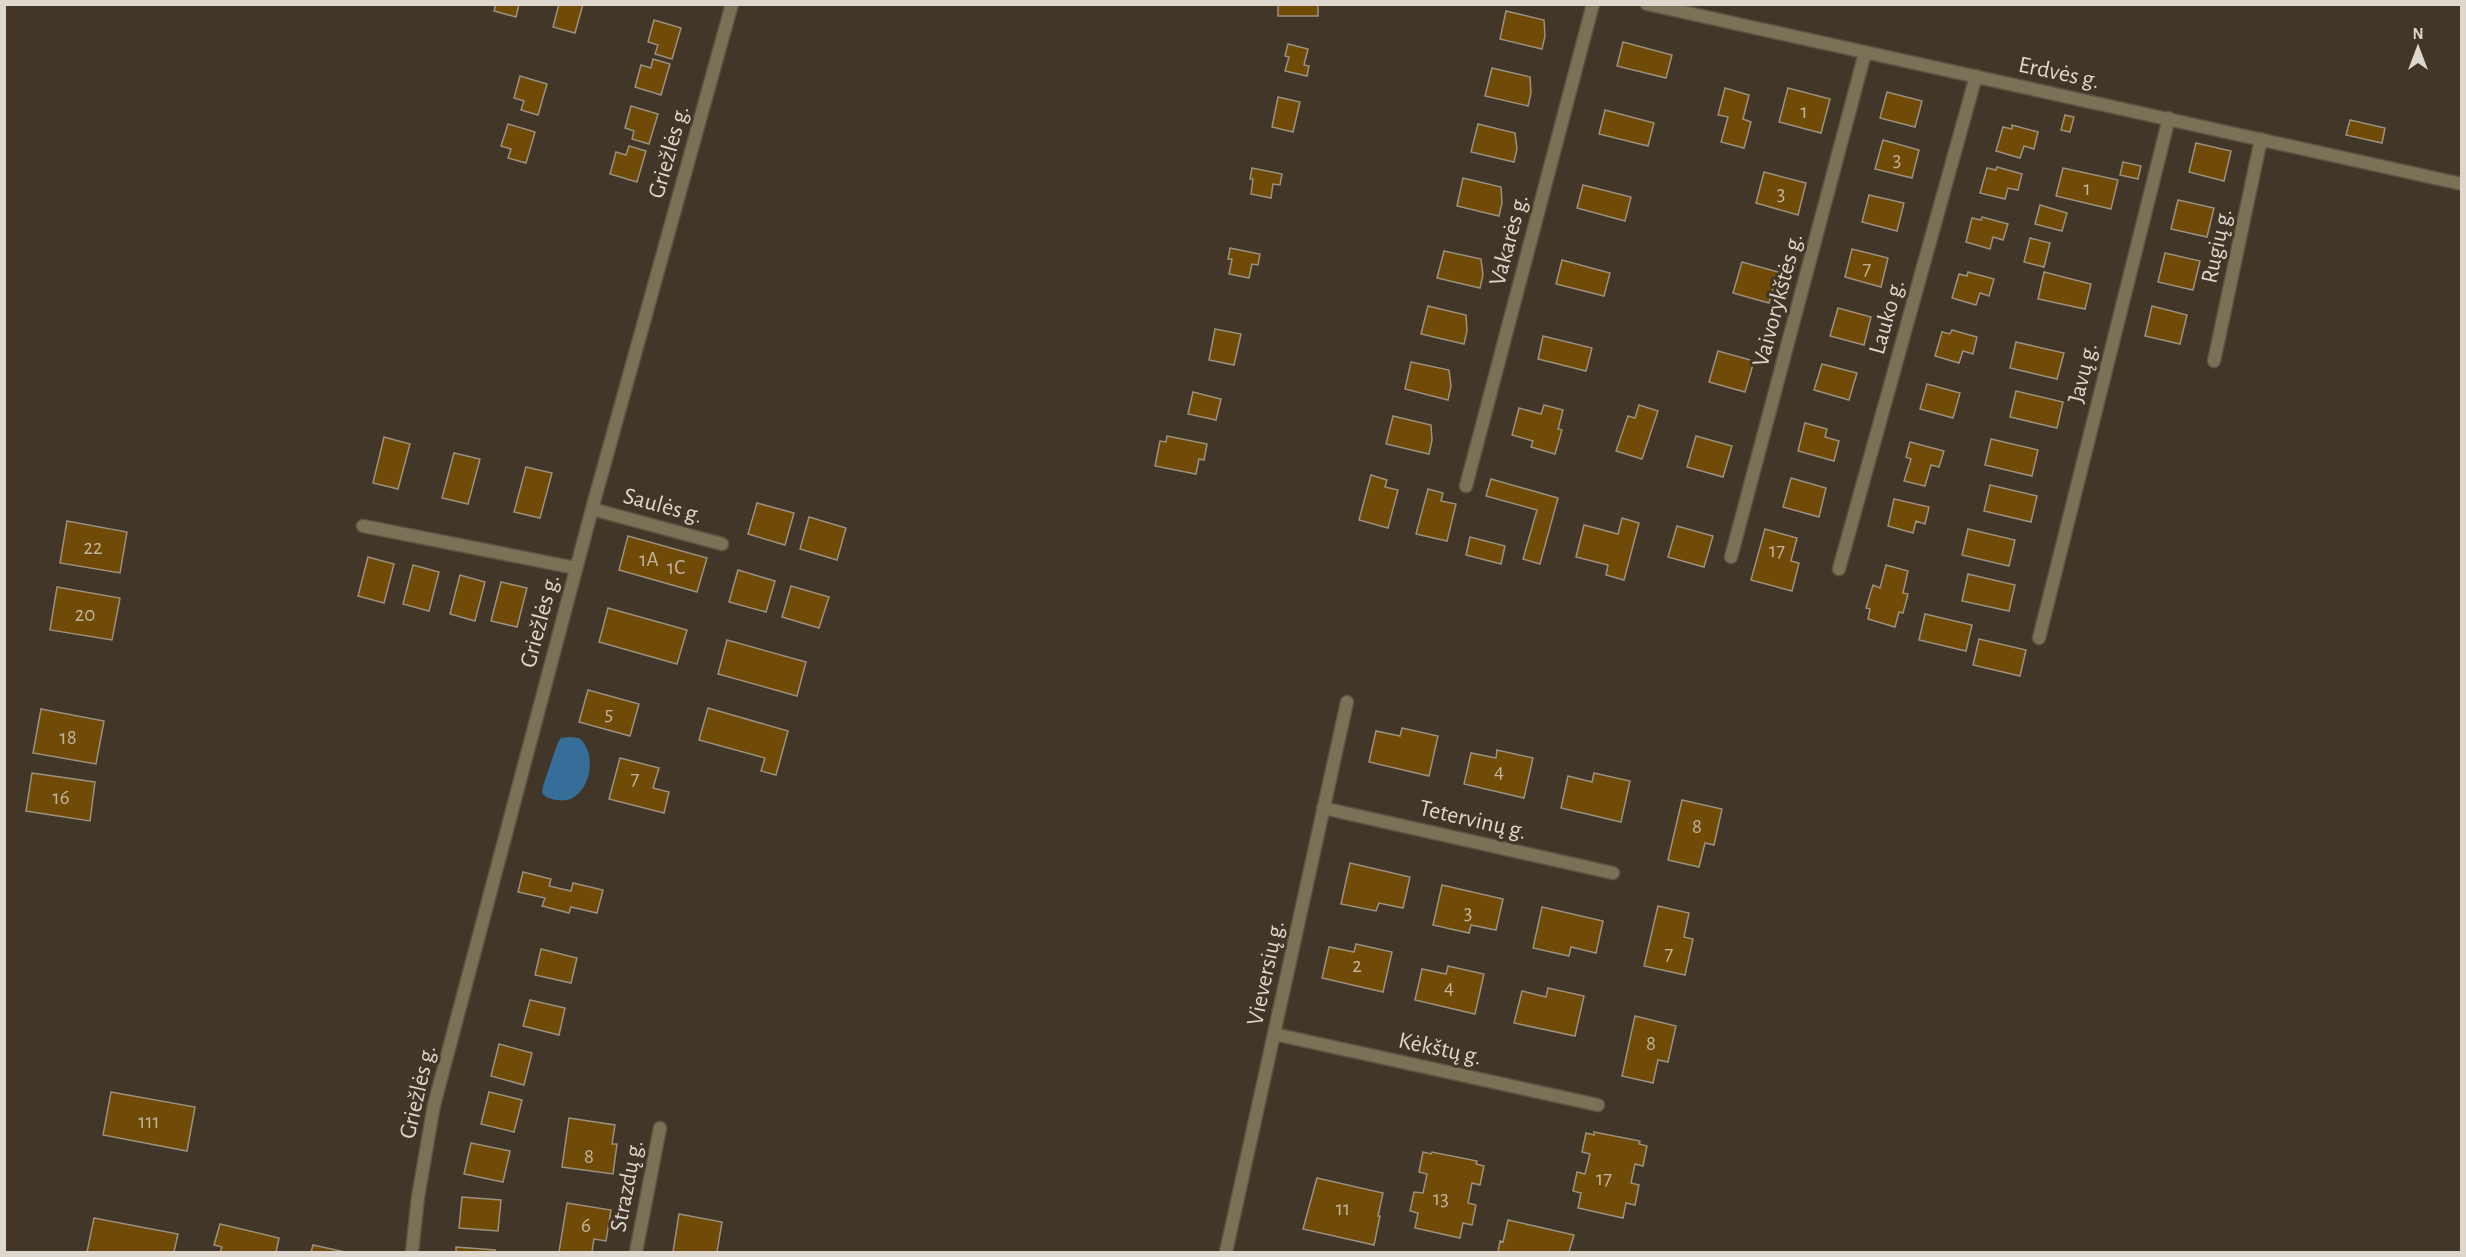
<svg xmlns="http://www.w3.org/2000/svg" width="2466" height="1257" font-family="'Alegreya Sans',sans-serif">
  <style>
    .water { fill: #366e99 }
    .building { fill: #6f4b07; stroke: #9c907f; stroke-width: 1.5 }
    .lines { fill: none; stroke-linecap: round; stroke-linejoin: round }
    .street-casing { stroke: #5d5345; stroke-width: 15 }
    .street { stroke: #7b7157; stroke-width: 12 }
    .labels { text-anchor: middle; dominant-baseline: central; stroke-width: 6; stroke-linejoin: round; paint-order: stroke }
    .number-label { font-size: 21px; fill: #c2b49c }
    .street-label { font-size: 24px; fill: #ded7ce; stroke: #413627 }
  </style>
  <rect width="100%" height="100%" fill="#413627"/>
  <path class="water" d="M569 737 579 738C596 751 592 786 574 797 565 803 555 800 546 797L542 793 543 786 558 742 561 738Z"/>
  <path class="building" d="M496 4H519L516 17 494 11Z
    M559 4H583L575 33 553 27Z
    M1278 4H1318V16H1278Z
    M1506 11 1544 20 1545 36 1542 49 1500 39Z
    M654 20 681 28 672 59 655 54 658 45 648 42Z
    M1623 42 1672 55 1666 78 1617 66Z
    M1288 44 1308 49 1304 65 1309 66 1307 76 1285 71 1289 57 1285 56Z
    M653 59 670 64 661 95 635 87 641 65 651 68Z
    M1492 68 1530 77 1531 93 1528 106 1485 96Z
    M520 76 547 84 538 115 521 110 524 101 514 98Z
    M1725 88 1749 95 1743 119 1751 122 1744 148 1721 142 1728 117 1718 115Z
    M1788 88 1830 99 1821 133 1779 122Z
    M1887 92 1922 101 1915 127 1880 118Z
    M1278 97 1300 102 1293 132 1272 127Z
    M631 106 658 114 649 144 632 139 634 131 625 128Z
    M1605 110 1654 123 1648 146 1599 134Z
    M2065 115 2074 117 2070 132 2061 130Z
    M2350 120 2385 128 2382 143 2346 135Z
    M508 124 535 132 526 163 508 158 511 149 501 146Z
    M1478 124 1515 133 1517 149 1514 162 1471 152Z
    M2012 125 2038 132 2034 149 2024 146 2020 158 1996 151 2003 127 2012 129Z
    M1883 140 1919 150 1912 178 1875 169Z
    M2196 143 2231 151 2224 181 2189 172Z
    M629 146 646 151 637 182 610 174 616 152 626 155Z
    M2123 162 2141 166 2138 179 2120 175Z
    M1997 167 2022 174 2018 190 2008 188 2005 199 1980 193 1987 168 1996 170Z
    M1252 168 1282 174 1280 185 1273 184 1271 198 1251 194 1253 179H1250Z
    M2063 168 2118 180 2111 209 2056 196Z
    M1764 172 1806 183 1798 215 1756 203Z
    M1463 178 1501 187 1502 203 1499 216 1457 206Z
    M1583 185 1631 197 1625 221 1577 208Z
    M1869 195 1904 203 1897 231 1862 222Z
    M2178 200 2214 208 2207 237 2171 229Z
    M2040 205 2067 213 2062 231 2035 224Z
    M1982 217 2008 224 2003 240 1993 237 1990 249 1966 242 1972 218 1981 220Z
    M2030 238 2050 243 2044 267 2024 262Z
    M1230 248 1260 254 1258 265 1252 264 1249 278 1229 274 1232 259H1228Z
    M1852 249 1888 258 1881 287 1845 277Z
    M1444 251 1481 259 1483 275 1480 288 1437 278Z
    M2165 253 2200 261 2193 290 2158 282Z
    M1562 260 1610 273 1604 296 1556 284Z
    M1742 262 1778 272 1769 303 1733 293Z
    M1968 272 1994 279 1989 296 1980 293 1976 305 1952 298 1959 274 1967 276Z
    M2044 272 2091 284 2085 309 2038 299Z
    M1428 306 1466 315 1467 331 1464 344 1421 334Z
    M2152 306 2187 315 2180 344 2145 336Z
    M1838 308 1871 317 1864 345 1830 336Z
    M1215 329 1241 334 1234 365 1209 360Z
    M1952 330 1977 337 1973 354 1963 351 1959 363 1935 356 1942 332 1950 334Z
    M1543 336 1592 348 1586 371 1538 359Z
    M2016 342 2064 353 2057 379 2010 368Z
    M1718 351 1754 361 1745 392 1709 382Z
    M1411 362 1449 370 1451 386 1448 400 1405 389Z
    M1822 364 1857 373 1849 400 1814 390Z
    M1927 384 1960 393 1953 418 1920 409Z
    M2016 391 2063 402 2057 428 2010 417Z
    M1193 392 1221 399 1216 420 1188 414Z
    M1544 405 1563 410 1558 429 1562 430 1555 454 1531 447 1533 441 1512 435 1519 408 1541 414Z
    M1639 405 1658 411 1642 459 1616 451 1628 416 1635 418Z
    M1393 416 1431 425 1432 440 1429 454 1386 444Z
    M1805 423 1827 429 1825 437 1839 441 1834 461 1798 451Z
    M1167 436 1207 444 1204 460 1199 459 1196 474 1155 466 1160 441 1166 442Z
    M1696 436 1732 446 1723 477 1687 467Z
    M384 437 410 444 398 489 373 483Z
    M1991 439 2038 450 2032 476 1985 465Z
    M1910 442 1944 451 1939 467 1931 465 1925 486 1904 481 1911 459 1906 457Z
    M454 453 480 459 468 504 442 498Z
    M526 467 552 473 540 518 514 512Z
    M1371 475 1387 480 1385 487 1398 490 1388 528 1359 520Z
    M1791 478 1826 488 1819 517 1783 507Z
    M1491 479 1558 498 1540 564 1523 559 1537 510 1486 496Z
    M1990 485 2037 496 2031 522 1984 511Z
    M1428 489 1443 493 1441 501 1456 504 1447 541 1416 534Z
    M1894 499 1929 507 1925 524 1916 521 1913 533 1888 526Z
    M757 503 794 513 785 545 748 534Z
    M809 517 846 528 837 560 800 549Z
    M1622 518 1639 523 1624 580 1606 575 1608 565 1576 557 1584 525 1618 534Z
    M67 521 127 532 120 573 60 563Z
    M1677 526 1713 536 1704 567 1668 557Z
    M1765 529 1797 538 1791 561 1799 563 1792 591 1751 580Z
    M1968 529 2015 540 2009 566 1962 555Z
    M628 536 707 558 697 592 619 570Z
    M1470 537 1505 546 1501 564 1466 555Z
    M368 557 394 564 384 603 358 596Z
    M413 565 439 572 429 611 403 604Z
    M1886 565 1908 571 1903 593 1908 594 1903 613 1899 612 1895 627 1868 619 1870 609 1866 608 1873 585 1880 588Z
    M738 570 775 581 766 612 729 602Z
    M1968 574 2015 585 2009 611 1962 601Z
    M460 575 485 582 475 621 450 614Z
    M501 582 527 588 517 627 491 621Z
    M791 586 829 597 819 628 782 617Z
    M57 587 120 598 112 640 50 630Z
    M608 608 687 630 677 664 599 642Z
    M1925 614 1972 625 1966 651 1919 640Z
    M1979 639 2026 650 2020 676 1973 665Z
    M727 640 806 662 797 696 718 674Z
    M588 690 639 704 630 736 579 722Z
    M708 708 788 731 776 775 761 771 765 758 699 740Z
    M41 709 104 721 96 764 33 753Z
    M1402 728 1438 736 1429 776 1369 762 1376 731 1400 736Z
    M1497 750 1533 758 1524 798 1464 784 1471 753 1496 758Z
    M620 758 659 768 653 788 669 792 664 813 609 799Z
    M32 773 95 782 90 821 26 811Z
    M1594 773 1630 781 1621 822 1561 808 1568 776 1592 782Z
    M1682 800 1722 809 1714 845 1705 843 1699 867 1668 860Z
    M1350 863 1410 877 1403 908 1379 903 1376 911 1341 904Z
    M523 872 551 879 549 886 571 891 573 883 603 890 597 913 571 907 569 913 542 906 545 898 518 892Z
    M1442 885 1503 899 1496 930 1471 925 1469 933 1433 925Z
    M1658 906 1689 913 1684 937 1693 939 1685 975 1644 966Z
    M1542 907 1603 921 1596 953 1571 947 1569 956 1533 948Z
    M1356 944 1392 952 1383 992 1322 978 1329 947 1354 952Z
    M541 949 577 958 571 983 535 975Z
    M1448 966 1484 974 1475 1014 1415 1000 1422 969 1446 974Z
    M1548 988 1584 996 1575 1036 1514 1023 1522 991 1546 997Z
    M530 1000 565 1008 559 1035 523 1026Z
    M1635 1016 1676 1026 1668 1062 1658 1060 1653 1083 1622 1076Z
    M499 1044 532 1053 524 1085 491 1076Z
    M111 1092 195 1107 187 1151 103 1135Z
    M489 1092 522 1100 514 1132 481 1124Z
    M569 1118 615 1125 612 1144H617L613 1174 562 1167Z
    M1594 1132 1640 1141 1639 1144 1647 1146 1643 1166 1635 1164 1631 1183 1639 1185 1635 1205 1626 1203 1623 1218 1578 1208 1581 1193 1573 1191 1577 1172 1585 1174 1590 1154 1582 1152 1586 1133 1594 1135Z
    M471 1143 510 1151 503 1182 464 1174Z
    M1423 1152 1431 1154 1432 1152 1477 1161 1476 1164 1484 1166 1480 1185 1472 1183 1468 1203 1476 1205 1472 1225 1463 1223 1460 1238 1415 1228 1418 1213 1410 1211 1414 1192 1423 1193 1427 1174 1419 1172Z
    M1317 1178 1383 1193 1378 1216H1380L1374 1245 1303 1229Z
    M462 1197 501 1200 498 1231 459 1228Z
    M567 1203 611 1210 606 1241 594 1239 592 1252H559Z
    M679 1214 722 1222 717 1252H673Z
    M94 1218 178 1234 174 1252H87Z
    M1508 1220 1574 1235 1569 1252H1498L1500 1241 1503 1242Z
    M220 1224 279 1238 276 1252H220L222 1247 214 1245Z
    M313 1245 345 1252H311Z
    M456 1247 495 1250V1252H456Z"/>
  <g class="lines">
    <g class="street-casing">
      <path id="street" d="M1647 4 2462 184
        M2214 361 2261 139
        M1466 486 1593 4
        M592 509 722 544
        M363 526 576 568
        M1731 557 1865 53
        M1839 569 1976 76
        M2039 638 2169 118
        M1323 808 1613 873
        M1274 1034 1598 1105
        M412 1252 418 1197 434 1105 592 509 732 4
        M636 1252 660 1128
        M1226 1252 1347 702"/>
    </g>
    <use href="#street" class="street"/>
  </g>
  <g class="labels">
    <g class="number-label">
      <text x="1804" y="111">1</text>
      <text x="1897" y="159">3</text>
      <text x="2087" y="188">1</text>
      <text x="1781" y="193">3</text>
      <text x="1867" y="268">7</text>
      <text x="93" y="547">22</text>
      <text x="1777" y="550">17</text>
      <text x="649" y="559">1A</text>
      <text x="676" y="567">1C</text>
      <text x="85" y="614">20</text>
      <text x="609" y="713">5</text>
      <text x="68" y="737">18</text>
      <text x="1499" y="771">4</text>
      <text x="635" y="778">7</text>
      <text x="61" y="797">16</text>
      <text x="1697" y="826">8</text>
      <text x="1468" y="912">3</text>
      <text x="1669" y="953">7</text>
      <text x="1357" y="965">2</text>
      <text x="1449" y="987">4</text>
      <text x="1651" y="1043">8</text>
      <text x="149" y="1121">111</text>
      <text x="589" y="1156">8</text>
      <text x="1604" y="1178">17</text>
      <text x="1441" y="1198">13</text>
      <text x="1343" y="1208">11</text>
      <text x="586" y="1225">6</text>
    </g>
    <g class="street-label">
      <text transform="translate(2059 73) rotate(12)">Erdvės g.</text>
      <text transform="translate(669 152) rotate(-74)">Griežlės g.</text>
      <text transform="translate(1509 240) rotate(-75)">Vakarės g.</text>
      <text transform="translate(2217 246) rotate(-78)">Rugių g.</text>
      <text transform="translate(1778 300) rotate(-75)">Vaivorykštės g.</text>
      <text transform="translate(1887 317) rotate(-74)">Lauko g.</text>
      <text transform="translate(2083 373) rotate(-76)">Javų g.</text>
      <text transform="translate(663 506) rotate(15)">Saulės g.</text>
      <text transform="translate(540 621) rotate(-75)">Griežlės g.</text>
      <text transform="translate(1473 820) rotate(13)">Tetervinų g.</text>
      <text transform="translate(1266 973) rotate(-78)">Vieversių g.</text>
      <text transform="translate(1440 1049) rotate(12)">Kėkštų g.</text>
      <text transform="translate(418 1092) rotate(-77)">Griežlės g.</text>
      <text transform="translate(627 1186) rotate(-79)">Strazdų g.</text>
    </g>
  </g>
  <rect width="2466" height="1257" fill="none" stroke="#ded7ce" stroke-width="12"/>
  <g transform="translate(2418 48)" stroke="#413627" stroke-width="4.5" paint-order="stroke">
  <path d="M0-4.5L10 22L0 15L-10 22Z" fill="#ded7ce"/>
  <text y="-9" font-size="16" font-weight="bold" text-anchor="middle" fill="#ded7ce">N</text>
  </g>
</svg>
